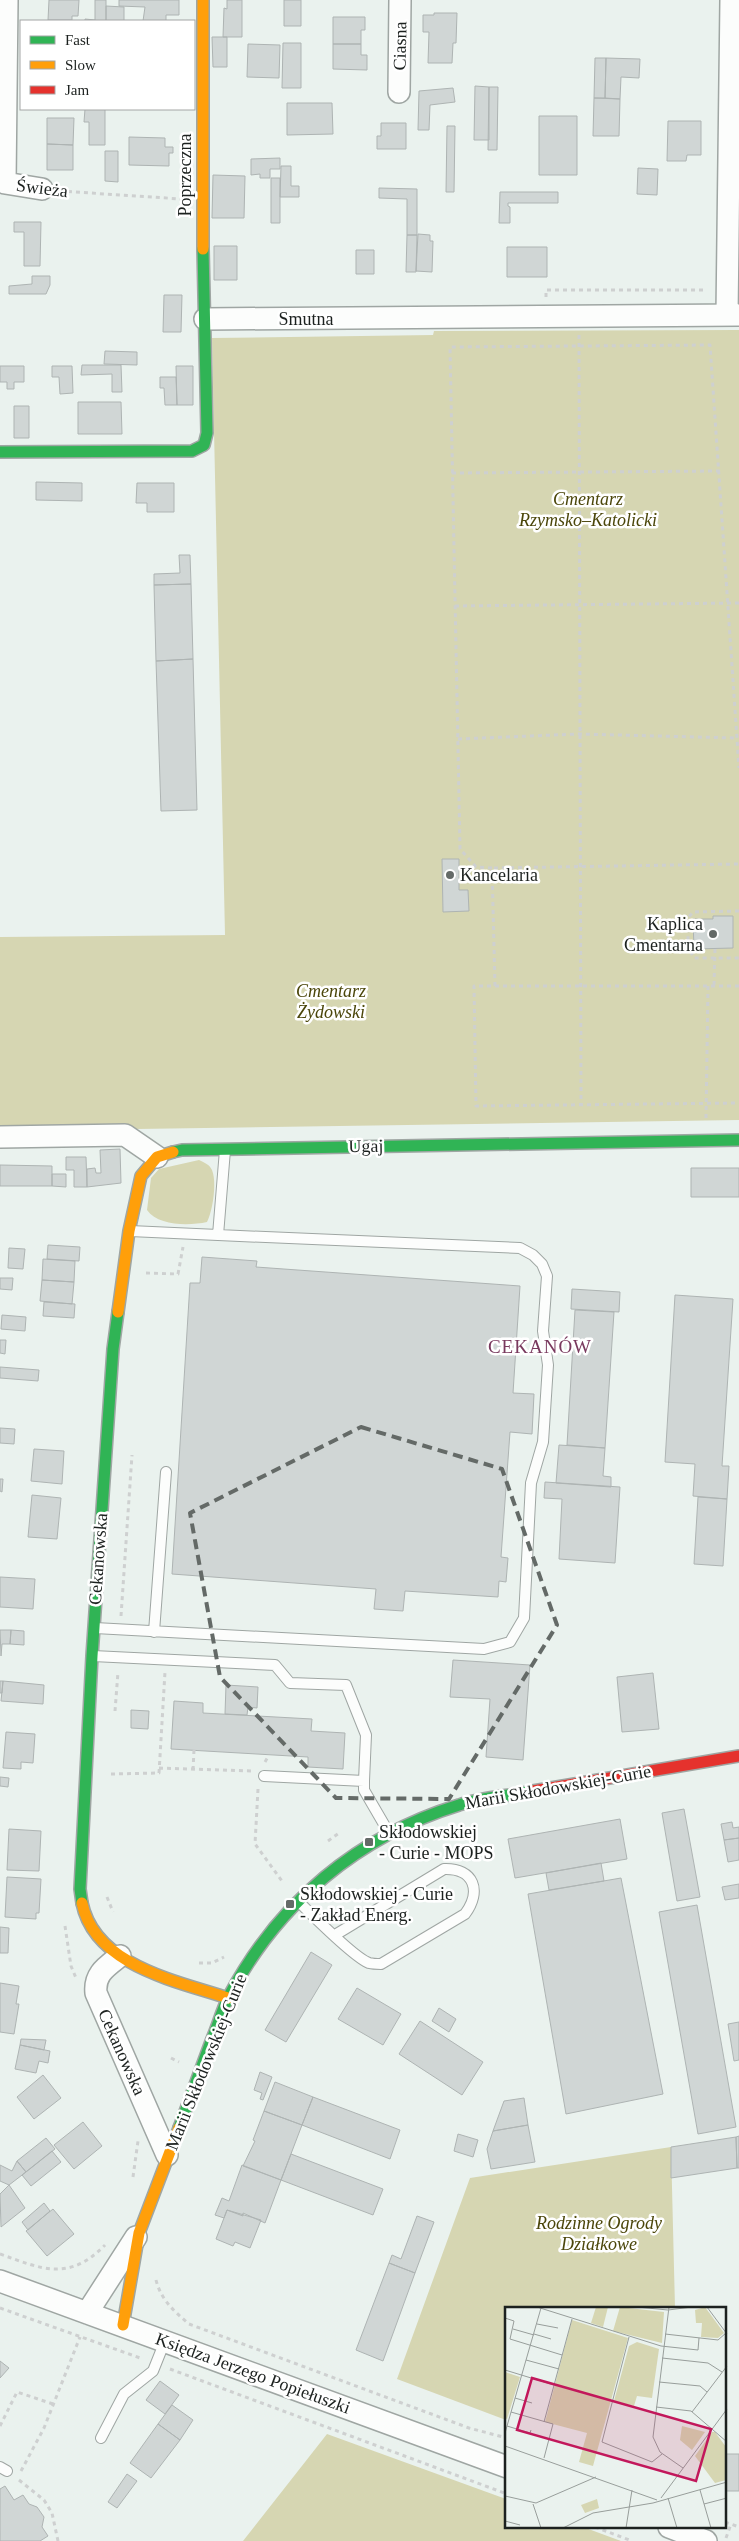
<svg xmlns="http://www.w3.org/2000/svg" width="739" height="2541" font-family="'Times New Roman',serif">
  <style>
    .green { fill: #d6d6b2 }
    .building { fill: #d0d6d5; stroke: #aeb4b3 }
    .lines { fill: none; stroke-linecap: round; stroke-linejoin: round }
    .lane-casing { stroke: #9fa6a3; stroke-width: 12 }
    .street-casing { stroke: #9fa6a3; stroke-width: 24 }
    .fast-casing { stroke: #9fa6a3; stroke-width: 14 }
    .slow-casing { stroke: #9fa6a3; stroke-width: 14 }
    .jam-casing { stroke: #9fa6a3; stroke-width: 14 }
    .path { stroke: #ced0d0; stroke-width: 3; stroke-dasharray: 4 4; stroke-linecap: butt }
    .lane { stroke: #fcfdfc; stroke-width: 10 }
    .street { stroke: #fcfdfc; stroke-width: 21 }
    .fast { stroke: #30b455; stroke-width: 11 }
    .slow { stroke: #ff9f0a; stroke-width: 11 }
    .jam { stroke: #e5322d; stroke-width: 11 }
    .marked { fill: none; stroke: #646a67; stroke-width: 4; stroke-dasharray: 10 6; stroke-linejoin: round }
    .poi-dot { fill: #646a67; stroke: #fff; stroke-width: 2 }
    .labels { text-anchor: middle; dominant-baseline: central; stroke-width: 5; stroke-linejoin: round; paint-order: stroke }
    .street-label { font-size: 18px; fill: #1c211f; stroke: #fff }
    .park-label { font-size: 18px; font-style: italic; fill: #4b460a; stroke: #fff }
    .poi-label { font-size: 18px; fill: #1c211f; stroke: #fff; text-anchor: start }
    .neighbourhood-label { font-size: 19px; letter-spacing: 1px; fill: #79395e; stroke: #fff }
    .inset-road { fill: none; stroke: #989e9b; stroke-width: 1 }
    .view { fill: #c2185b; fill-opacity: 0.15; stroke: #c2185b; stroke-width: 2.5 }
    .inset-edge { fill: none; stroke: #1c211f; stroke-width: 2.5 }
  </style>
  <rect width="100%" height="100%" fill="#eaf2ee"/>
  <path class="green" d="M739 330V1120L0 1131V937L225 935 212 338 433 335 434 331Z
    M199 1160C205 1163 209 1164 212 1170 217 1182 213 1210 207 1222 189 1226 158 1226 147 1210L151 1178 159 1169Z
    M671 2147 675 2308H507L506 2420 397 2379 470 2178Z
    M327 2434 506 2499 507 2527H583L621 2541H243Z"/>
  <path class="building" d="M49 0H79L78 16H72V20H48Z
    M95 0H106V21H85V19L95 20Z
    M119 0H179V15H166V21H143L145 7 119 6Z
    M227 0H242V37H223L224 8 227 9Z
    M284 0H301V26H284Z
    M106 6 124 7V21H106Z
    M434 13H457L456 43H453L452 63H428L429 32H423V15H434Z
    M333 17H365V30H361V44H333Z
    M212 37H227V67H213Z
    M283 43H301V88H282Z
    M248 44 280 45 279 78 247 77Z
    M333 44H361V55H367V70L333 69Z
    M595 58H606L605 98H594Z
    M606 58 640 59 639 78 621 77 620 99 605 98Z
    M475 86 489 87V140H474Z
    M489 87H498L497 150H488Z
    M453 88 455 102 430 105 429 130H418L419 91Z
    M594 98 620 99 619 136H593Z
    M287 103H332L333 134 287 135Z
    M85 109H105V145H89V122H84Z
    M539 116H577V175H539Z
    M47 118H74L73 145 47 144Z
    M668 121H701V155H687L686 161H667Z
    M381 123H406V149H377V136H381Z
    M447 126H455L454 192H446Z
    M129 137 165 138V147H173V153H169V166L129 165Z
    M47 144 73 145V170H47Z
    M105 151H118V182L105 181Z
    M280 158V169H270V178H260V174L251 175V159Z
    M281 166H291V186H299V197H280Z
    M638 168 658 169 657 195 637 194Z
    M213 175 245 176 244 218H212Z
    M271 178H280V223H271Z
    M379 188 417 189V235H407V199L379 198Z
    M500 192H558V203H508V206L510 207V223H499Z
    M14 222H41L40 266H24V232H14Z
    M418 234 430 235V241H433L432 272 416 271Z
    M407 235H417L416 272H406Z
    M214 246H237V280H214Z
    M507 247H547V277H507Z
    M356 250H374V274H356Z
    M32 276H50V285L46 294H9V286L32 284Z
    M164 295H182L181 332H163Z
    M105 351 137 352V365L104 364Z
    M82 365H121L122 392H112V374L81 375Z
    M0 366H24V382H14V389H7V382H0Z
    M52 366H72L73 393 60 394 59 377H52Z
    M176 366H193V405H177Z
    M160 377H176L177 405H165L164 388H160Z
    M78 402H121L122 434H78Z
    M14 406H29V438H14Z
    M36 482 82 483V501L36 500Z
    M137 483H174V512H147V503H136Z
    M179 555H190L191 584 154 585V574L180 573Z
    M191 584 193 659 156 661 154 585Z
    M193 659 197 810 161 811 156 661Z
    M442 859H459V890H468L469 911 443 912Z
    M713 916H733V948L694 949 693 919H713Z
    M120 1149 121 1183 87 1187V1169L95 1168 96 1173H101L100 1150Z
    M66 1157H86L87 1187H74V1170H66Z
    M0 1165 52 1166V1186H0Z
    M691 1168H739V1197H691Z
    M52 1174H66V1187L52 1186Z
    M48 1245 80 1247 79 1261 47 1259Z
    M9 1248 25 1249 23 1269 8 1268Z
    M202 1257 257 1261 256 1267 520 1286 513 1393 534 1394 532 1434 510 1432 501 1557 508 1558 506 1582 499 1581 498 1597 405 1591 403 1611 374 1609 376 1589 172 1574 190 1283H200Z
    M43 1259 75 1261 74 1282 42 1280Z
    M0 1278H13L12 1290 0 1289Z
    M42 1280 74 1282 72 1304 40 1301Z
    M572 1289 620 1292 619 1312 571 1309Z
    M675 1295 733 1299 722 1466H729L727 1499 693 1496 695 1464 665 1462Z
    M44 1302 75 1304 74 1318 43 1316Z
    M575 1310 614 1312 605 1448 567 1445Z
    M2 1315 26 1317 25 1331 1 1329Z
    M0 1340H6L5 1354 0 1353Z
    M0 1367 39 1370 38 1381 0 1378Z
    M0 1428 15 1429 14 1444 0 1443Z
    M559 1445 605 1448 603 1476 611 1477V1487L556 1483Z
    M34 1449 64 1451 62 1484 31 1481Z
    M0 1479H3L2 1492 0 1491Z
    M545 1482 620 1487 615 1563 559 1559 562 1499 544 1498Z
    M32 1495 61 1498 57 1539 28 1537Z
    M698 1497 727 1499 723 1566 694 1564Z
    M0 1577 35 1579 33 1609 0 1607Z
    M0 1630H11L10 1644H2L1 1656Z
    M11 1630 24 1631V1645L10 1644Z
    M453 1660 530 1665 523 1760 486 1757 490 1699 450 1697Z
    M653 1673 659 1729 622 1732 617 1677Z
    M0 1681H3L2 1693H0Z
    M3 1681 44 1685 43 1704 1 1701Z
    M226 1685 258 1687 257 1708 248 1707 247 1715 225 1714Z
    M174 1701 203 1703V1713L312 1719 311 1731 345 1733 343 1769 308 1767V1757L171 1749Z
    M131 1710 149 1711 148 1729 131 1728Z
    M6 1732 35 1734 33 1763 21 1762V1769L3 1768Z
    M0 1777 9 1778 8 1787 0 1786Z
    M684 1809 700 1897 677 1901 662 1813Z
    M620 1819 627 1859 515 1878 508 1839Z
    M732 1822 733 1828 739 1827V1838L724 1840 721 1824Z
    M9 1829 41 1831 39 1871 7 1870Z
    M739 1838V1860L728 1862 724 1840Z
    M601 1863 604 1881 549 1890 546 1873Z
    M7 1877 41 1879 39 1913H36V1919L5 1917Z
    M621 1878 663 2094 566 2114 528 1894Z
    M739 1884V1898L725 1900 722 1887Z
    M697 1905 736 2127 698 2134 659 1912Z
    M0 1927 9 1928 8 1953H0Z
    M311 1952 332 1965 286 2042 265 2030Z
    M0 1983 19 1986 16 2004H19L14 2034 0 2032Z
    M357 1988 401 2014 383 2045 338 2019Z
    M439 2008 456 2019 449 2032 432 2021Z
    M420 2021 483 2062 462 2095 399 2054Z
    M739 2022V2060L734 2061 728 2024Z
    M21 2039 46 2040 44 2050 20 2045Z
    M20 2045 50 2051 48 2063 39 2061 36 2073 15 2069Z
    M260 2072 272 2077 263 2100 260 2099 262 2093 254 2090Z
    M43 2075 61 2098 34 2119 17 2097Z
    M275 2082 313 2097 302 2125 264 2111Z
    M313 2097 400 2130 390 2159 302 2125Z
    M524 2098 528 2125 493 2131 504 2101Z
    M264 2111 302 2125 281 2180 243 2166 255 2141 253 2140Z
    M83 2122 102 2146 74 2169 54 2145Z
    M528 2125 535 2162 491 2169 487 2149 493 2131Z
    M458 2134 478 2140 473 2157 454 2151Z
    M739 2136V2168H737L736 2137Z
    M736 2137 737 2168 671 2178V2147Z
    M46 2138 55 2149 26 2172 17 2161Z
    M52 2151 61 2162 31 2186 22 2175Z
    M291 2154 383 2189 373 2215 281 2180Z
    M17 2161 26 2172 9 2185 0 2181V2165L12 2171Z
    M242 2165 281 2180 265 2223 243 2213V2216L227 2210 224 2218 215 2215 222 2198 229 2201Z
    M9 2185 25 2208 1 2227 0 2194Z
    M44 2203 50 2211 28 2230 22 2222Z
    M53 2209 74 2234 47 2256 26 2231Z
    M227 2210 261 2220 250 2248 235 2242 233 2246 216 2239Z
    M417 2216 434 2222 415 2273 389 2263 392 2255 401 2259Z
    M389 2263 415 2273 383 2361 356 2350Z
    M0 2361 9 2368 0 2378Z
    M160 2381 179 2395 165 2414 146 2400Z
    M172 2405 193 2420 180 2440 158 2424Z
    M158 2424 180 2440 151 2478 130 2463Z
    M725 2454H739V2491H725Z
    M127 2474 137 2481 117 2508 108 2502Z
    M5 2486 14 2500 23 2495 29 2504 37 2507 44 2517 42 2527 48 2536 40 2541H0V2489Z"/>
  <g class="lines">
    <g class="lane-casing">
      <path id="lane" d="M130 1231 218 1235 225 1150
        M95 1628 484 1649 510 1642 524 1618 531 1483 543 1442 548 1365 543 1331 547 1276 542 1264 533 1255 520 1248 218 1235
        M154 1632 166 1472
        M93 1656 275 1665 290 1683 346 1685 366 1735 364 1781 264 1776
        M364 1781V1790L389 1833
        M298 1901C310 1913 355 1958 369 1963 373 1964 377 1964 381 1964L465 1914C482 1891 474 1868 444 1869L335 1935
        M101 2438 124 2394 153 2371 165 2341
        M0 2467 7 2471"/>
    </g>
    <g class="street-casing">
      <path id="street" d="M7 0 5 183 42 189
        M399 92 400 0
        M727 315 731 0
        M205 319 739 315
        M0 1137 125 1135 157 1157
        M120 1956C106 1967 94 1974 96 1993L167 2155
        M0 2281 507 2467
        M87 2313 136 2237
        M669 2527 706 2541"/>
    </g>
    <g class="fast-casing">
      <path id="fast" d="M0 452 192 451 204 445 207 433 203 249
        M173 1152 182 1150 739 1140
        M82 1903 80 1889 92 1656 113 1349 118 1312
        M179 2128C190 2098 201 2069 212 2039 218 2025 222 2010 229 1996 278 1903 358 1836 459 1805 482 1797 509 1796 533 1791"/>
    </g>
    <g class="slow-casing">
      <path id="slow" d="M203 0V249
        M118 1312 129 1231 141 1176 157 1157 173 1152
        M82 1903C95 1966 177 1981 228 1998
        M123 2325 139 2233 179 2128"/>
    </g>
    <g class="jam-casing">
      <path id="jam" d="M533 1791 739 1756"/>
    </g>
    <path class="path" d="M60 191 181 199
      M546 297V290H707
      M579 335 581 1104
      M452 473 720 471
      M455 606 739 603
      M458 739 579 734 736 738
      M492 868 476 867 460 849 450 347 710 345 739 768
      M739 911 693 912 688 918V947L694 958H739
      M714 985 715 948
      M495 986 492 868 739 864
      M739 986H474L476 1106 739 1103
      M706 1118 708 986
      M146 1273 178 1274 183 1247
      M121 1616 132 1455
      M115 1711 118 1672
      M265 1762 269 1755
      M159 1768 251 1771
      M193 1770 194 1750
      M111 1774 159 1773 165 1672
      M258 1789 255 1844 282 1881
      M328 1841 339 1833
      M107 1897 113 1912
      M65 1926 71 1966 76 1978
      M199 1963H212L224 1957
      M171 2058 179 2062
      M133 2177 138 2141
      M0 2254C42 2269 69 2282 105 2245
      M156 2280C161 2300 174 2311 189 2324L469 2428 507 2438
      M0 2308 143 2359
      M170 2369 507 2494
      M0 2426 17 2392 53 2404
      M21 2471 44 2428 80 2337
      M19 2480 44 2500 52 2513 58 2541
      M725 2522 739 2527
      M595 2527 632 2541
      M726 2538 731 2524"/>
    <use href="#lane" class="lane"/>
    <use href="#street" class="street"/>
    <use href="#fast" class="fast"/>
    <use href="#slow" class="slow"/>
    <use href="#jam" class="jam"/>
  </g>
  <path class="marked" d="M361 1427 502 1469 557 1625 449 1799 336 1798 220 1677 190 1513Z"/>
  <g class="poi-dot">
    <circle cx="450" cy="875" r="5"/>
    <circle cx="713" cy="934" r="5"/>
    <rect x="364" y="1837" width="10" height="10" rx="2.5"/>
    <rect x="285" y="1899" width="10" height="10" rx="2.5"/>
  </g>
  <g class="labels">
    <g class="street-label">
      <text transform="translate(400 46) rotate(-89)">Ciasna</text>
      <text transform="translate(185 175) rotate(-90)">Poprzeczna</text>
      <text transform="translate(42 188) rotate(7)">Świeża</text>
      <text x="306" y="319">Smutna</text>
      <text transform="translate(366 1146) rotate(-1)">Ugaj</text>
      <text transform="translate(98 1559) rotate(-86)">Cekanowska</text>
      <text transform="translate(558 1787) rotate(-10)">Marii Skłodowskiej-Curie</text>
      <text transform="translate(122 2052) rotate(66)">Cekanowska</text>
      <text transform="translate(206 2062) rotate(-68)">Marii Skłodowskiej-Curie</text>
      <text transform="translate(253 2373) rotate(20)">Księdza Jerzego Popiełuszki</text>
    </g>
    <g class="park-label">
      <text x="588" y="499">Cmentarz<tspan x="588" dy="21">Rzymsko–Katolicki</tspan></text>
      <text x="331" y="991">Cmentarz<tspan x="331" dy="21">Żydowski</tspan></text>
      <text x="599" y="2223">Rodzinne Ogrody<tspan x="599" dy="21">Działkowe</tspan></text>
    </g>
    <g class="poi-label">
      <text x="460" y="875">Kancelaria</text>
      <text x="703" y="924" text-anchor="end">Kaplica<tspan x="703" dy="21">Cmentarna</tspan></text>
      <text x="379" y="1832">Skłodowskiej<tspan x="379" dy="21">- Curie - MOPS</tspan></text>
      <text x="300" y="1894">Skłodowskiej - Curie<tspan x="300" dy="21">- Zakład Energ.</tspan></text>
    </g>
    <g class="neighbourhood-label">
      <text x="540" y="1346">CEKANÓW</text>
    </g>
  </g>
  <g transform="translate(505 2307)">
    <rect width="221" height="221" fill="#eaf2ee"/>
    <path d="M91 0H103L98 20 86 16ZM115 0 159 5 157 36 108 24ZM200 0 219 26 213 31 196 30 197 16H191L190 3ZM67 13 123 31 88 159 74 155 82 126 40 115ZM132 35 154 42 147 91 132 89 129 99 109 94 124 39ZM0 65 15 70 2 112 0 111ZM177 119 200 125 187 143 175 133ZM207 125H210L221 140V173L210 176 190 149ZM92 192 94 201 80 206 76 198Z" fill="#d6d6b2"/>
    <path class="inset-road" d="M32 0 156 39 193 43 194 31M132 0 163 3 187 0M164 0 148 130 155 145 178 161M202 0 222 27M0 11 9 14 5 32 57 48M32 17 53 21M8 22 29 28M29 27 46 32M160 27 213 33 221 26M124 30 97 135 147 155 157 147M157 51 203 56 217 65M21 53 54 62M0 63 49 78M154 75 195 79 202 85M10 91 27 96M151 100 186 104 222 135M6 105 48 117 39 151M187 105 222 59M39 115 67 12M2 119 25 126 26 123M0 126 36 1M0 139 152 193M195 183 206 221M0 189 31 196 91 170M156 191 222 102M163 191 172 221M28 197 36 221M199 197 222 191M0 214 15 218M58 221 88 206 148 196 222 175M121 221 127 183"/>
    <path class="view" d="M27 71 206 122 191 174 12 123Z"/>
    <rect width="221" height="221" class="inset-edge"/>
  </g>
  <rect x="20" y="20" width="175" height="90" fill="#ffffff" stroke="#a4a6a5"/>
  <rect x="30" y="36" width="25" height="8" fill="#30b455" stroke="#a4a6a5"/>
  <text x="65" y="45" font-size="15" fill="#1c211f">Fast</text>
  <rect x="30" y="61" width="25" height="8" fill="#ff9f0a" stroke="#a4a6a5"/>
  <text x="65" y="70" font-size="15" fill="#1c211f">Slow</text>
  <rect x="30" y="86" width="25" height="8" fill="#e5322d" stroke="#a4a6a5"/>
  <text x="65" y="95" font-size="15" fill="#1c211f">Jam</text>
</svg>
